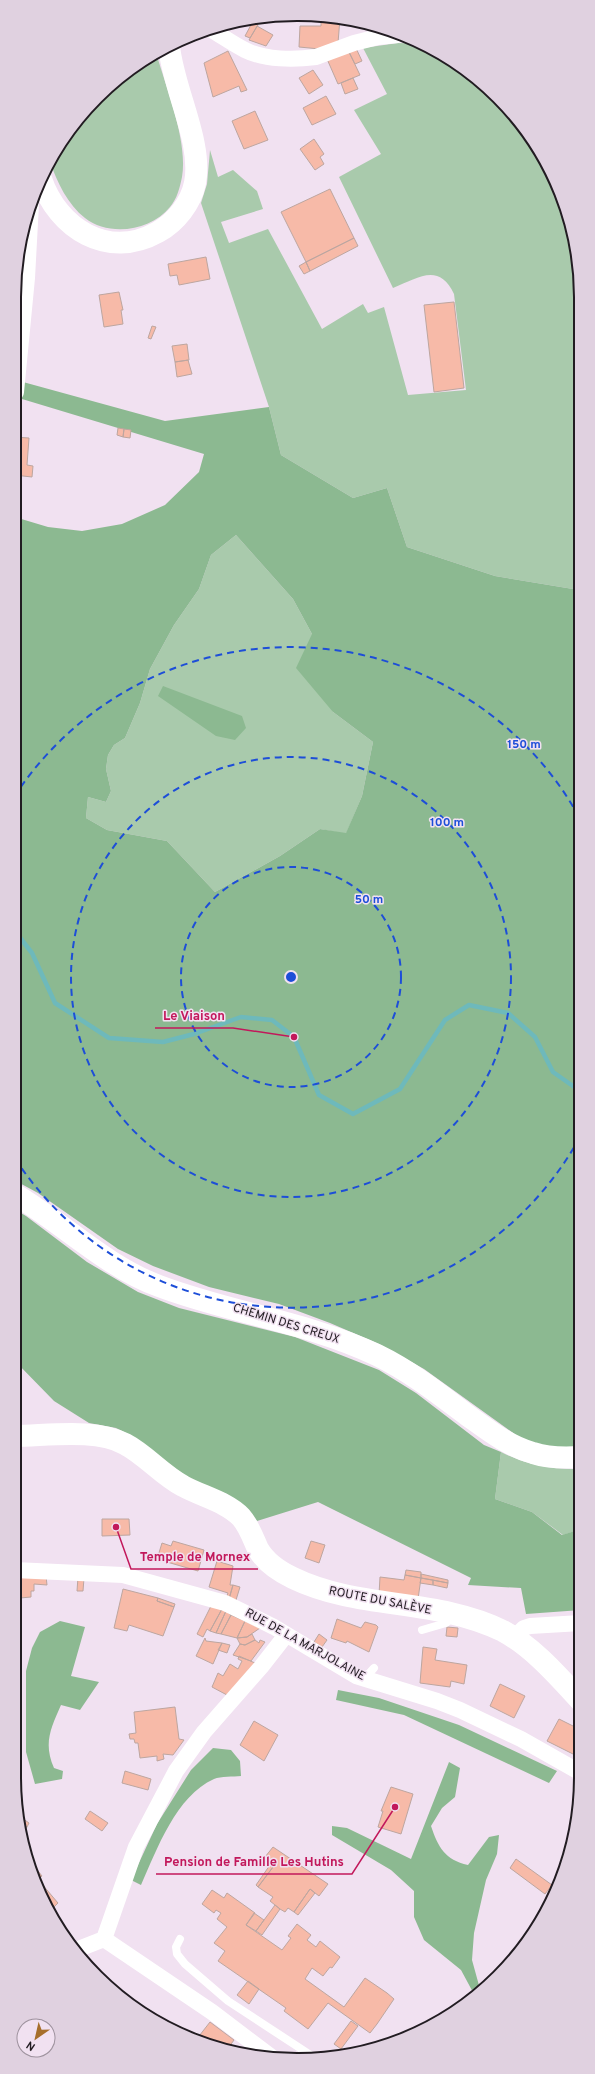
<svg xmlns="http://www.w3.org/2000/svg" width="595" height="2074" font-family="Overpass,sans-serif">
  <style>
    .green { fill: #a9caac }
    .forest { fill: #8cb991; fill-rule: evenodd }
    .lines { fill: none; stroke-linecap: round; stroke-linejoin: round }
    .stream { stroke: #6eb9bb; stroke-width: 4.5 }
    .building { fill: #f7baa8; stroke: #bda6a0 }
    .lane { stroke: #fff; stroke-width: 8 }
    .street { stroke: #fff; stroke-width: 16 }
    .secondary { stroke: #fff; stroke-width: 22 }
    .ring { fill: none; stroke: #1d4ed8; stroke-width: 2; stroke-dasharray: 7 5 }
    .labels { text-anchor: middle; dominant-baseline: central; stroke-width: 3; stroke-linejoin: round; paint-order: stroke }
    .street-label { font-size: 12px; fill: #221c22; stroke: #f1e1f1 }
    .rim { fill: none; stroke: #221c22; stroke-width: 2 }
    .centre { fill: #1d4ed8; stroke: #f1e1f1; stroke-width: 2 }
    .ring-label { font-size: 12px; text-anchor: middle; font-weight: bold; fill: #1d4ed8; stroke: #f1e1f1; stroke-width: 3; stroke-linejoin: round; paint-order: stroke }
    .leader { fill: none; stroke: #c2185b; stroke-width: 1.5 }
    .callout-dot { fill: #c2185b; stroke: #f1e1f1; stroke-width: 1.5 }
    .callout-label { font-size: 13px; text-anchor: middle; font-weight: bold; fill: #c2185b; stroke: #f1e1f1; stroke-width: 3; stroke-linejoin: round; paint-order: stroke }
  </style>
  <rect width="100%" height="100%" fill="#f1e1f1"/>
  <path class="green" d="M398 43 424 44 498 97 552 172 579 261V590L495 576 407 547 387 488 353 498 281 455 269 407 201 203 207 184 210 150 218 177 233 170 257 191 263 209 221 222 229 243 268 229 322 329 363 304 368 313 384 307 408 395 466 390 454 294C439 262 418 278 393 288L339 177 381 154 354 110 387 94 363 48Z
    M151 56H157C167 90 188 142 182 177 180 187 177 199 170 207 151 231 109 237 85 218 68 205 57 182 50 162 72 120 108 79 151 56Z
    M236 535 293 599 312 634 333 712 373 742 362 796 346 834 320 829 280 856 215 892 167 841 107 830 86 818 88 797 106 802 111 791 106 769 108 755 114 745 125 738 140 703 150 669 174 625 199 589 211 555Z
    M501 1452C527 1465 552 1470 581 1469V1529L563 1535 532 1512 495 1499Z"/>
  <path class="forest" d="M23 382 165 421 269 407 281 455 353 498 387 488 407 547 495 576 579 590 580 1447H544L523 1440 424 1369 379 1344 330 1323 279 1304 209 1287 153 1266 118 1249 38 1193 14 1180V514L18 518 48 527 82 531 122 524 165 505 199 472 204 454 22 399ZM236 535 293 599 312 634 296 668 333 712 373 742 362 796 346 833 320 829 280 856 215 892 167 841 107 830 86 818 88 797 106 802 111 791 106 769 108 755 114 745 125 738 140 703 150 669 174 625 199 589 211 555Z
    M163 686 242 716 246 728 235 740 216 736 158 696Z
    M14 1209 26 1216 87 1262 138 1292 179 1308 295 1337 379 1370 416 1393 484 1445 501 1452 495 1499 532 1512 562 1535 581 1529V1610L526 1614 521 1588 468 1585 471 1578 318 1502 257 1521 227 1494 192 1481 132 1436 116 1428 89 1423 54 1401 14 1360Z
    M60 1621 85 1627 71 1676 99 1682 80 1710 61 1705C51 1728 43 1743 54 1768L63 1771 62 1779 35 1784 26 1752V1671L32 1648 40 1632Z
    M338 1690 379 1698 459 1725 557 1771 549 1783 404 1715 336 1700Z
    M213 1748 231 1750 240 1761 241 1776C233 1777 221 1776 214 1779 176 1796 157 1849 141 1885L131 1880 157 1824 191 1770Z
    M449 1762 460 1768 455 1797 442 1808 431 1826C438 1847 445 1860 468 1865L489 1837 499 1835 497 1854 486 1880 474 1933 472 1960 480 1989 475 1996 461 1970 424 1940 414 1917V1891L391 1870 332 1835V1826L347 1828 411 1859Z"/>
  <g class="lines">
    <path class="stream" d="M14 930 32 953 55 1003 109 1038 163 1042 194 1034 241 1017 272 1020 294 1037 319 1095 353 1114 400 1089 445 1020 469 1005 508 1013 535 1037 553 1072 580 1091"/>
  </g>
  <path class="building" d="M321 16 340 18 338 43 320 49 299 47 300 26H321Z
    M252 23 258 25 250 38 245 36Z
    M257 26 273 35 266 46 249 40Z
    M355 46 362 61 355 64 348 50Z
    M348 50 360 75 338 84 327 59Z
    M228 51 247 90 241 92 239 86 213 97 204 63Z
    M313 70 323 85 309 94 299 78Z
    M353 78 358 89 345 94 341 83Z
    M326 96 336 114 312 125 303 108Z
    M255 111 268 140 244 149 232 121Z
    M314 139 324 154 320 157 324 164 315 170 300 149Z
    M330 189 354 238 306 262 281 212Z
    M354 238 358 246 310 271 306 262Z
    M206 257 210 279 179 285 177 275 170 276 168 264Z
    M306 262 310 271 304 274 299 266Z
    M119 292 123 310H121L123 324 104 327 99 295Z
    M454 302 464 388 434 392 424 305Z
    M152 326 156 327 151 339 148 338Z
    M187 344 189 360 175 362 172 346Z
    M188 360 192 374 177 377 175 362Z
    M118 428 124 429 123 437 117 435Z
    M124 429 131 430 130 438 123 437Z
    M14 437 29 438 27 465 33 466 32 477 14 475Z
    M102 1519H129L130 1535 102 1536Z
    M173 1541 204 1550 198 1571 167 1562V1559L158 1556 162 1543 171 1546Z
    M311 1541 325 1545 319 1563 305 1558Z
    M217 1561 233 1566 230 1585H233L229 1599 226 1598 228 1593 209 1587Z
    M406 1570 421 1572V1578L405 1575Z
    M421 1574 448 1580V1583L421 1578Z
    M405 1575 421 1578 418 1599 379 1595 380 1577 404 1580Z
    M16 1576H46L47 1585 34 1584V1591H31V1597L20 1598 17 1591Z
    M78 1577 84 1578 83 1591H77Z
    M421 1578 433 1580V1585L420 1583Z
    M433 1580 448 1583 447 1588 433 1585Z
    M233 1585 240 1587 236 1600 229 1599Z
    M123 1589 158 1598 157 1601 174 1607 163 1636 129 1625 127 1631 114 1628Z
    M158 1598 175 1604 174 1607 157 1601Z
    M212 1604 222 1609 210 1631 207 1629 203 1637 197 1634Z
    M222 1609 226 1611 216 1633 210 1631Z
    M226 1611 231 1615 221 1634 216 1633Z
    M231 1615 245 1621 237 1638 221 1634Z
    M337 1619 361 1628 365 1622 376 1625 378 1627 369 1652 347 1641 346 1643 331 1638Z
    M245 1621 260 1628 247 1637 237 1638Z
    M447 1627 458 1628 457 1637 446 1636Z
    M252 1634 255 1640 245 1645 240 1644 237 1638 247 1637Z
    M319 1634 327 1640 322 1647 314 1642Z
    M205 1638 206 1641 222 1643 213 1664 196 1656Z
    M255 1640 259 1643 260 1640 265 1642 251 1661 233 1655 240 1644 245 1645Z
    M222 1643 230 1645 227 1653 218 1650Z
    M423 1647 437 1649 435 1660 467 1665 464 1684 451 1681 450 1687 420 1683Z
    M239 1656 255 1663 227 1695 212 1687 218 1673 223 1676 230 1664 238 1669 242 1661 238 1659Z
    M500 1684 525 1696 514 1718 490 1706Z
    M175 1707 179 1739 184 1740 173 1755 163 1754 164 1759 157 1761V1756L140 1758 138 1743H135L134 1739H130L129 1734 136 1733 134 1712Z
    M559 1719 581 1730V1758L547 1741Z
    M254 1721 278 1735 264 1761 240 1745Z
    M125 1771 151 1779 148 1790 122 1783Z
    M391 1787 413 1794 401 1834 378 1827 383 1811H381Z
    M90 1811 108 1823 102 1831 85 1819Z
    M18 1816 22 1818 19 1822 27 1827 21 1837Z
    M22 1818 29 1823 27 1827 19 1822Z
    M273 1847 328 1884 319 1896 310 1889 294 1912 288 1908 285 1912 280 1909 270 1901 273 1897 258 1887 273 1867 267 1864 269 1860 265 1857Z
    M516 1859 552 1885 545 1894 510 1868Z
    M30 1861 42 1876 35 1882 29 1863Z
    M270 1865 273 1867 258 1887 256 1885Z
    M41 1883 58 1903 51 1910 37 1887Z
    M310 1889 315 1893 298 1915 294 1912Z
    M212 1890 224 1898 227 1893 255 1913 246 1925 282 1950 291 1938 288 1936 297 1924 311 1935 307 1940 316 1947 320 1941 340 1957 332 1968 330 1967 323 1976 312 1968 305 1979 344 2007 365 1978 387 1993 394 1999 377 2024 370 2033 328 2003 308 2029 284 2011 286 2008 218 1961 225 1951 214 1943 227 1927 217 1919 221 1913 216 1910 214 1913 202 1904Z
    M275 1905 280 1909 262 1935 256 1931Z
    M254 1913 264 1920 256 1931 246 1925Z
    M248 1981 259 1989 249 2004 237 1995Z
    M351 2021 358 2026 341 2049 334 2044Z
    M210 2022 234 2040 226 2051 196 2040Z"/>
  <g class="lines">
    <path class="lane" d="M422 1630 446 1623 453 1617
      M364 1679 374 1668
      M180 1939 176 1947 177 1954 185 1964 228 2001 312 2056"/>
    <path class="street" d="M210 29C222 36 233 44 245 50 265 60 294 60 316 57L354 43 378 37 398 35
      M14 393 16 392 27 278 31 204
      M14 1570 123 1575 225 1603 274 1627 356 1676 437 1701 460 1710 521 1739 581 1773
      M514 1638 524 1628 530 1626 581 1623
      M104 1939 136 1847 176 1771 204 1732 261 1667 286 1635
      M104 1939 212 2012 274 2059
      M76 1950 104 1939"/>
    <path class="secondary" d="M41 179C58 229 108 260 158 232 176 222 191 203 195 183 203 142 173 89 169 46
      M14 1194C63 1223 105 1266 159 1286 230 1313 308 1322 377 1355 410 1371 438 1393 467 1415 488 1430 508 1446 533 1453 548 1458 565 1458 580 1457
      M14 1436C46 1436 96 1428 125 1444 146 1455 162 1475 183 1486 201 1496 227 1502 241 1517 249 1526 253 1538 258 1549 266 1563 278 1571 293 1578 359 1610 437 1598 503 1631 533 1647 558 1676 581 1701"/>
  </g>
  <g class="ring">
    <circle cx="291" cy="977" r="110"/>
    <circle cx="291" cy="977" r="220"/>
    <path d="M580 1137A330 330 0 0 1 14 1157M14 797A330 330 0 0 1 578 815"/>
  </g>
  <g class="labels">
    <g class="street-label">
      <text transform="translate(286 1324) rotate(17)">CHEMIN DES CREUX</text>
      <text transform="translate(380 1601) rotate(11)">ROUTE DU SALÈVE</text>
      <text transform="translate(305 1645) rotate(29)">RUE DE LA MARJOLAINE</text>
    </g>
  </g>
  <path d="M0 0H595V2074H0ZM297 21H298A276 276 0 0 1 574 297V1777A276 276 0 0 1 298 2053H297A276 276 0 0 1 21 1777V297A276 276 0 0 1 297 21Z" fill="#e0d1e0" fill-rule="evenodd"/>
  <path class="rim" d="M297 21H298A276 276 0 0 1 574 297V1777A276 276 0 0 1 298 2053H297A276 276 0 0 1 21 1777V297A276 276 0 0 1 297 21Z"/>
  <circle cx="291" cy="977" r="6" class="centre"/>
  <g class="ring-label">
    <text x="524" y="748">150 m</text>
    <text x="447" y="826">100 m</text>
    <text x="369" y="903">50 m</text>
  </g>
  <path class="leader" d="M294 1037L233 1028H155M116 1527L131 1569H258M395 1807L352 1874H156"/>
  <g class="callout-dot">
    <circle cx="294" cy="1037" r="4"/>
    <circle cx="116" cy="1527" r="4"/>
    <circle cx="395" cy="1807" r="4"/>
  </g>
  <g class="callout-label">
    <text x="194" y="1020">Le Viaison</text>
    <text x="195" y="1561">Temple de Mornex</text>
    <text x="254" y="1866">Pension de Famille Les Hutins</text>
  </g>
  <g transform="translate(36 2038) rotate(214)"><circle r="19" fill="#f1e1f1" stroke="#9e929e"/>
  <path d="M0-3L7 15L0 10L-7 15Z" fill="#a76f2c"/>
  <text y="-6" font-size="11" font-weight="bold" text-anchor="middle" fill="#221c22">N</text>
  </g>
</svg>
